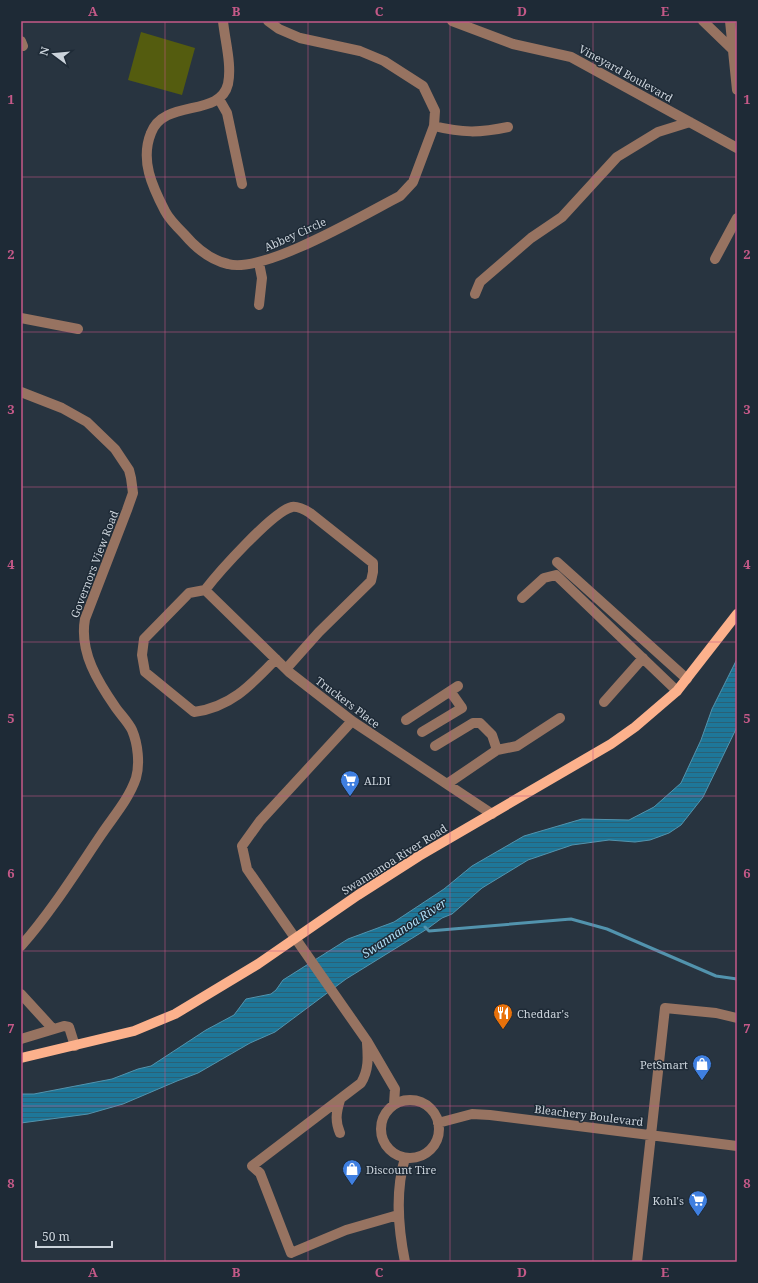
<svg xmlns="http://www.w3.org/2000/svg" width="758" height="1283" font-family="'Noto Serif',serif">
  <style>
    .park { fill: #545c0f }
    .water { fill: url(#water-rules); stroke: #5293ad }
    .lines { fill: none; stroke-linecap: round; stroke-linejoin: round }
    .stream { stroke: #5293ad; stroke-width: 3 }
    .minor { stroke: #977361; stroke-width: 10 }
    .major { stroke: #fcb18c; stroke-width: 10 }
    .grid { fill: none; stroke: #c55988; stroke-width: 1; stroke-opacity: 0.55 }
    .labels { text-anchor: middle; dominant-baseline: central; stroke-width: 3; stroke-linejoin: round; paint-order: stroke }
    .street-label { font-size: 11px; fill: #cbd3db; stroke: #1e2a36 }
    .poi-label { font-size: 11px; fill: #cbd3db; stroke: #1e2a36; text-anchor: start }
    .water-label { font-size: 12px; font-style: italic; fill: #aedef6; stroke: #1e2a36 }
    .neatline { fill: none; stroke: #c55988; stroke-width: 1.5 }
    .grid-label { font-size: 13px; text-anchor: middle; font-weight: bold; fill: #c55988 }
  </style>
  <defs>
    <pattern id="water-rules" width="6" height="5" patternUnits="userSpaceOnUse"><rect width="6" height="5" fill="#1e7799"/><path d="M0 2.5h6" fill="none" stroke="#2a6176"/></pattern>
  </defs>
  <rect width="100%" height="100%" fill="#283440"/>
  <path class="park" d="M141 32 195 48 182 95 128 80Z"/>
  <path class="water" d="M737 659V727L703 797 681 825 669 833 650 840 635 842 609 840 572 845 528 860 482 888 452 914 442 918 427 929 346 979 275 1032 250 1043 198 1073 177 1081 123 1104 88 1114 21 1123V1094H34L112 1079 138 1069 151 1066 206 1030 234 1015 246 999 271 994 276 990 283 980 348 939 394 922 444 889 472 866 524 836 582 819 629 820 654 807 681 783 701 740 712 709Z"/>
  <g class="lines">
    <path class="stream" d="M425 927 429 931 571 919 607 929 716 976 737 979"/>
    <path class="minor" d="M223 21C225 41 232 65 228 84 220 118 164 98 151 133 140 160 152 186 165 211 169 219 177 227 184 234 195 247 210 260 228 264 264 274 365 214 400 196L413 182 434 126 435 111 423 86 384 61 360 51 300 38 279 29 268 21
      M452 21 513 44 571 57 737 148
      M703 21 732 49
      M730 21 737 90
      M21 41 23 46
      M219 99 227 113 242 184
      M434 126C462 133 480 133 508 127
      M715 259 737 218
      M259 263 262 278 259 305
      M475 294 480 282 531 238 562 217 617 157 658 132 690 122
      M21 318 78 329
      M21 392 62 408 87 422 115 449 129 470 131 478 133 493 127 510 85 619C79 652 98 682 116 708 121 715 128 722 132 730 138 744 140 764 136 778 129 799 113 817 101 835 76 872 51 912 21 946
      M557 562 687 679
      M205 590 289 672 352 721 492 814
      M205 590C218 573 273 511 292 507 298 506 305 510 310 513L373 563V572L371 581 319 632 286 669
      M205 590 189 593 144 639 142 655 145 672 194 712C231 707 251 685 276 659
      M522 598 544 578 556 575 677 691
      M604 702 643 658
      M406 720 458 686
      M352 721 260 821 242 846 247 869 367 1041 395 1089 394 1104
      M422 732 462 708 450 691
      M435 746 473 723H480L492 735 497 750
      M447 784 497 750 517 746 560 718
      M21 994 53 1029
      M21 1039 64 1026 69 1027 75 1046
      M367 1043C368 1057 369 1070 361 1083L252 1166 260 1173 291 1253 346 1230 398 1215
      M340 1100C336 1113 335 1121 340 1133
      M381 1129a29 29 0 1 1 58 0a29 29 0 1 1-58 0Z
      M438 1123 472 1114 490 1115 737 1146
      M405 1262C398 1227 395 1192 405 1158
      M637 1262 665 1008 716 1013 737 1018"/>
    <path class="major" d="M21 1058 134 1031 175 1014 258 964 358 895 419 856 611 744 635 727 677 691 737 614"/>
  </g>
  <path class="grid" d="M165 21V1262M308 21V1262M450 21V1262M593 21V1262M21 177H737M21 332H737M21 487H737M21 642H737M21 796H737M21 951H737M21 1106H737"/>
  <defs>
    <g id="supermarket-pin" transform="scale(1)"><path d="M0 17L-7.5 6A9.5 9.5 0 1 1 7.5 6Z" fill="#3f7fe0" stroke="#1e2a36"/><path d="M-6-5.5h2.5l.6 2H6L4.5 2H-2.5L-4.4-4H-6ZM-1.5 3.2a1.3 1.3 0 1 0 .1 0ZM3 3.2a1.3 1.3 0 1 0 .1 0Z" fill="#fff"/></g>
    <g id="restaurant-pin" transform="scale(1)"><path d="M0 17L-7.5 6A9.5 9.5 0 1 1 7.5 6Z" fill="#e8710a" stroke="#1e2a36"/><path d="M-5-6h1v4h1v-4h1v4h1v-4h1v5L-1.5 .5V6h-2V.5L-5-1ZM5-6V6H3V1.5H1.5Q1.5-4 5-6Z" fill="#fff"/></g>
    <g id="shop-pin" transform="scale(1)"><path d="M0 17L-7.5 6A9.5 9.5 0 1 1 7.5 6Z" fill="#3f7fe0" stroke="#1e2a36"/><path d="M-5-2.5h2.3a2.7 3.5 0 0 1 5.4 0H5L5.5 6h-11ZM-1.5-2.5h3a1.5 2.3 0 0 0-3 0Z" fill="#fff"/></g>
  </defs>
  <g fill-rule="evenodd">
    <use href="#supermarket-pin" x="350" y="780"/>
    <use href="#restaurant-pin" x="503" y="1013"/>
    <use href="#shop-pin" x="702" y="1064"/>
    <use href="#shop-pin" x="352" y="1169"/>
    <use href="#supermarket-pin" x="698" y="1200"/>
  </g>
  <g class="labels">
    <g class="street-label">
      <text transform="translate(626 73) rotate(29)">Vineyard Boulevard</text>
      <text transform="translate(295 234) rotate(-24)">Abbey Circle</text>
      <text transform="translate(94 564) rotate(-69)">Governors View Road</text>
      <text transform="translate(348 702) rotate(37)">Truckers Place</text>
      <text transform="translate(394 859) rotate(-32)">Swannanoa River Road</text>
      <text transform="translate(589 1115) rotate(7)">Bleachery Boulevard</text>
    </g>
    <g class="poi-label">
      <text x="364" y="780">ALDI</text>
      <text x="517" y="1013">Cheddar's</text>
      <text x="688" y="1064" text-anchor="end">PetSmart</text>
      <text x="366" y="1169">Discount Tire</text>
      <text x="684" y="1200" text-anchor="end">Kohl's</text>
    </g>
    <g class="water-label">
      <text transform="translate(404 928) rotate(-33)">Swannanoa River</text>
    </g>
  </g>
  <rect width="758" height="1283" fill="none" stroke="#1e2a36" stroke-width="44"/>
  <g transform="translate(54 54) rotate(286)" stroke="#1e2a36" stroke-width="3" paint-order="stroke">
  <path d="M0-3L7 15L0 10L-7 15Z" fill="#cbd3db"/>
  <text y="-6" font-size="11" font-weight="bold" text-anchor="middle" fill="#cbd3db">N</text>
  </g>
  <path d="M36 1241v6h76v-6" fill="none" stroke="#cbd3db" stroke-width="2"/>
  <text x="42" y="1241" font-size="12" fill="#cbd3db" stroke="#1e2a36" stroke-width="3" paint-order="stroke">50 m</text>
  <rect x="22" y="22" width="714" height="1239" class="neatline"/>
  <g class="grid-label">
    <text x="93" y="16">A</text>
    <text x="236" y="16">B</text>
    <text x="379" y="16">C</text>
    <text x="522" y="16">D</text>
    <text x="665" y="16">E</text>
    <text x="11" y="104">1</text>
    <text x="747" y="104">1</text>
    <text x="11" y="259">2</text>
    <text x="747" y="259">2</text>
    <text x="11" y="414">3</text>
    <text x="747" y="414">3</text>
    <text x="11" y="569">4</text>
    <text x="747" y="569">4</text>
    <text x="11" y="723">5</text>
    <text x="747" y="723">5</text>
    <text x="11" y="878">6</text>
    <text x="747" y="878">6</text>
    <text x="11" y="1033">7</text>
    <text x="747" y="1033">7</text>
    <text x="11" y="1188">8</text>
    <text x="747" y="1188">8</text>
    <text x="93" y="1277">A</text>
    <text x="236" y="1277">B</text>
    <text x="379" y="1277">C</text>
    <text x="522" y="1277">D</text>
    <text x="665" y="1277">E</text>
  </g>
</svg>
